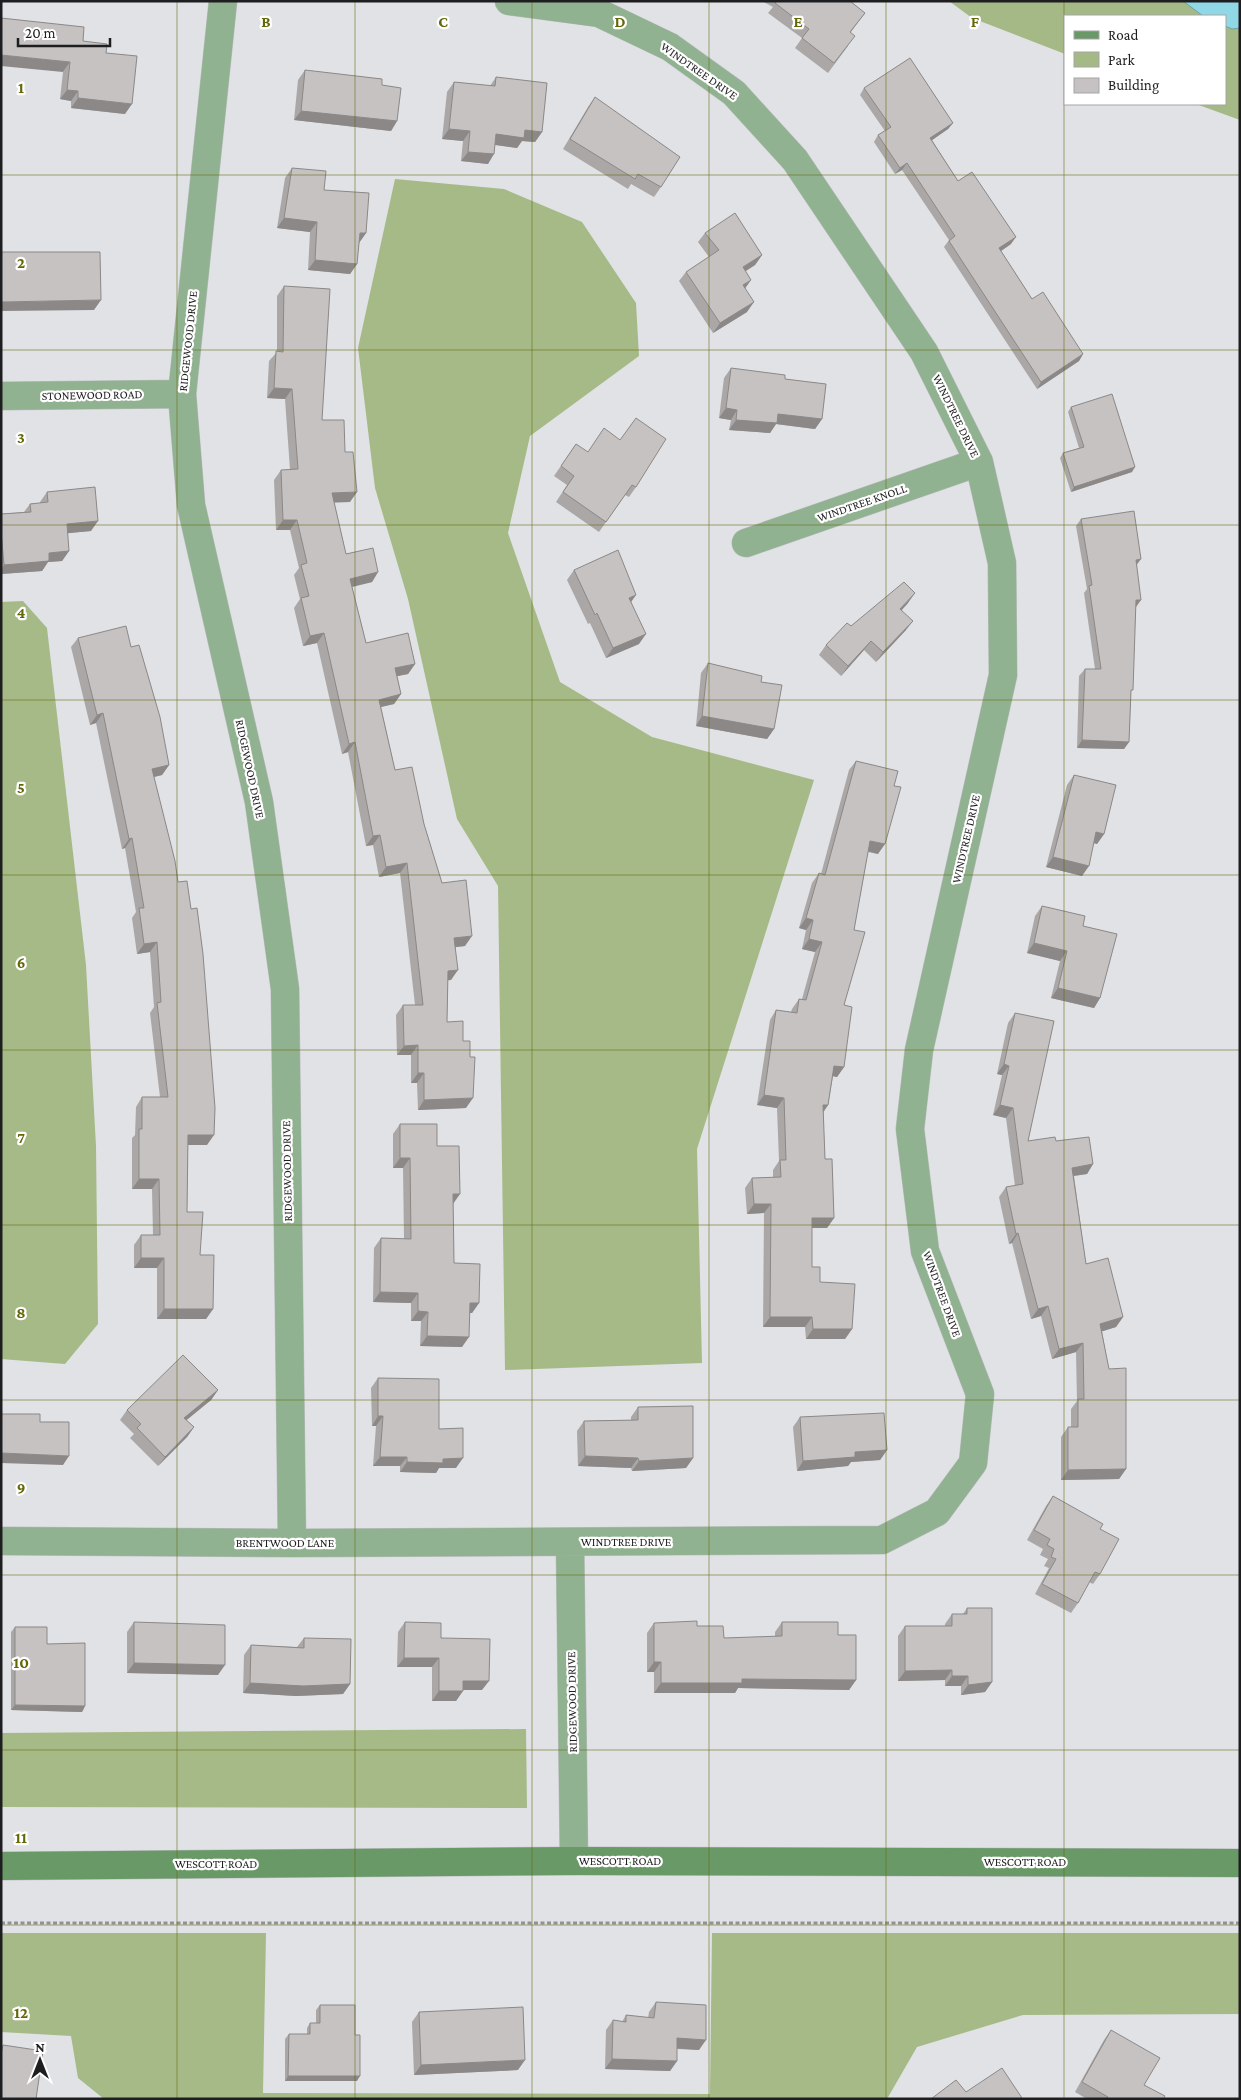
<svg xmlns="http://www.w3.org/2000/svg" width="1241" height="2100" font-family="'Crimson Pro',serif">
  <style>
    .green { fill: #a5b986 }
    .forest { fill: #a6ba87 }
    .water { fill: #90d8e5; stroke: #6ea0aa }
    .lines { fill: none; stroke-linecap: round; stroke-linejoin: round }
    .street-casing { stroke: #bdbfc2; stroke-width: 29 }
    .secondary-casing { stroke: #bdbfc2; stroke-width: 29 }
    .path { stroke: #919295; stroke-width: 3; stroke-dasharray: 4 2.5; stroke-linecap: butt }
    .street { stroke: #91b290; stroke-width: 28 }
    .secondary { stroke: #689967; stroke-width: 28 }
    .wall { fill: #aaa7a6 }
    .shaded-wall { fill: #8b8887 }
    .building { fill: #c6c2c1; stroke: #8b8887 }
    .grid { fill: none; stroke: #636807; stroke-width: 1; stroke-opacity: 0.55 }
    .labels { text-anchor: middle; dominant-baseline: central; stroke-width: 4.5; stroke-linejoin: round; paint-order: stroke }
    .street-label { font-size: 12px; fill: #1e1e20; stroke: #fff }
    .grid-label { font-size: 16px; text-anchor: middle; font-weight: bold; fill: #636807; stroke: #fff; stroke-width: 4.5; stroke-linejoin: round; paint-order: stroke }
  </style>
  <rect width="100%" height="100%" fill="#e0e2e6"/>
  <path class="green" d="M949 1H1240V120L1196 104H1225V16H1065V54L972 18Z"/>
  <path class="forest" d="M395 179 504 189 582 222 636 303 639 356 530 436 508 533 560 682 652 737 814 780 697 1149 702 1363 505 1370 498 886 457 819 408 599 375 488 358 348Z
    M23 601 47 628 86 965 96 1146 98 1324 65 1364 1 1359V602Z
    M526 1729 527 1808 1 1807V1733Z
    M1 1933H266L263 2093 710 2094 712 1933H1240V2014L1023 2015 917 2047 887 2099H104L78 2078 71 2036 1 2032Z"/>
  <path class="water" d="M1183 1H1240V28L1232 29 1225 26V16H1203Z"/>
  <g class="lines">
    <g class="street-casing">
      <path id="street" d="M223 1 182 394 191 505 259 802 285 989 292 1543
        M1 396 182 394
        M746 543 979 462
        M1 1541 292 1543 882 1540 937 1512 973 1463 980 1394 925 1251 910 1129 919 1050 1003 675 1002 563 979 462 924 352 795 160 734 93 670 47 599 13 509 1
        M570 1542 574 1861"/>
    </g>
    <g class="secondary-casing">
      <path id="secondary" d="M1 1866 574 1861 1240 1863"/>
    </g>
    <path class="path" d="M1 1923H1240"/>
    <use href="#street" class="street"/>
    <use href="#secondary" class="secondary"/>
  </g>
  <path class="wall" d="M762 1H850L865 13 851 32 848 46 828 73 795 48 802 38 768 13 773 7Z
    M83 41 106 53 125 114 71 108V101L60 99 63 72Z
    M305 70 382 85 397 121 391 131 294 120 298 80Z
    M496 77 542 132 535 142 522 141 517 148 495 145 488 164 461 161 463 141 442 139 447 92 454 82 490 86Z
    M864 88 953 123 948 129 932 140 958 181 1011 244 1001 251 1032 299 1083 354 1079 361 1037 389 944 247 949 240 902 170 895 174 874 142 878 135 885 131 860 95Z
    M595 97 661 187 654 197 631 184 628 189 563 149 588 107Z
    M292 168 324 190 366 233 359 243 357 264 350 274 308 270 310 232 277 228 285 178Z
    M705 233 762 255 755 265 746 271 745 289 747 312 713 333 679 281 686 272 709 257 698 242Z
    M284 286 322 420 345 452 350 502H334L346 554 378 572 372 582 352 587 366 643 415 664 408 674 397 676 401 694 394 704 381 707 395 770 424 824 442 883 465 946 456 947 451 980H448L447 1022 466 1108 418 1110 417 1083H411V1055H397L396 1015 403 1005H415L400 873 379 877 373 845 366 846 348 752 342 754 317 643 303 646 294 608 300 599 294 575 299 568 290 530H276L274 480 281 470H290L285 399 267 398 269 361 277 352V296Z
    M731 368 785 379 822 419 815 429 776 424 770 433 729 430 731 420 719 418 724 378Z
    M1071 407 1132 472 1071 492 1060 458 1063 453 1079 448 1068 412Z
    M576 444 636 487 629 497 625 495 599 532 556 502 567 485 554 476Z
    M47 492 91 531 67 533 69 551 62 561 48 562 42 571 1 574V514L24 512 30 504 40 503V502Z
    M1081 519 1137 565 1136 607 1131 693 1129 742 1124 749 1077 748 1079 676 1085 669H1095L1084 593 1087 589 1076 526Z
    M574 570 631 602 639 644 606 658 590 623 588 624 567 580Z
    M908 603 902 610 906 630 876 662 864 650 841 676 819 655 826 645 851 626Z
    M78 638 131 647 169 765 162 775 154 777 207 1145H188L187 1212 200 1255 213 1309 206 1319H157V1268H134V1245L141 1235H153L152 1189H132V1138L135 1135 136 1107 142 1097H160L150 1013 154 1007 150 952 137 954 132 918 136 912 125 848 122 849 96 723 90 725 71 647Z
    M708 663 761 682 774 729 767 739 696 726 701 673Z
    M856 761 878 854 868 852 854 930 844 1005V1067L837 1077 833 1076 828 1105 823 1113 825 1159 834 1218 827 1228H812V1267L820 1282 852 1329 845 1339H806L805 1327H763L764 1213 747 1214 745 1188 752 1178H773V1170L779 1161 777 1108 757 1105 770 1020 776 1010 791 1012 792 1009 799 999H802L815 952 802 949 806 930 799 928 812 883 819 873 821 874 849 770Z
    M1074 775 1104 834 1097 844 1094 843 1082 876 1046 867 1067 785Z
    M1042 906 1083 926 1100 998 1094 1008 1051 998 1060 961 1027 953 1035 916Z
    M1015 1013 1028 1141H1056L1093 1164 1087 1174 1074 1176 1086 1264 1123 1317 1116 1327 1102 1331 1126 1469 1119 1479 1061 1480V1437L1068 1427H1071V1409L1077 1401 1076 1352 1052 1359 1041 1316 1031 1319 1012 1243 1009 1244 999 1197 1006 1187 1015 1186 1006 1118 993 1115 1002 1075 997 1074 1008 1023Z
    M400 1124 437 1146 453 1204 454 1263 479 1303 472 1313H470L462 1347 420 1346 421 1321H411V1303L373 1302 374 1248 381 1238 404 1239 403 1168H393V1134Z
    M378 1378 439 1429 456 1468H439L436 1473 400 1472V1466H373L376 1426H372L371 1388Z
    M218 1390 211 1400 186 1420 194 1427 187 1437 158 1466 130 1438 134 1434 120 1420 127 1410Z
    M638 1407 693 1458 686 1468 632 1471 631 1468 578 1466 577 1431 584 1421 631 1420V1417Z
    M800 1417 887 1450 880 1460 851 1462 848 1466 797 1471 793 1427Z
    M1053 1496 1100 1529V1574L1093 1584 1089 1582 1078 1603 1071 1613 1035 1594 1049 1568 1044 1566 1048 1559 1040 1555 1043 1549 1027 1540 1046 1506Z
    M967 1608 992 1682 985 1692 961 1695V1686H945V1680L898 1681V1636L905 1626H945V1624L952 1614H963Z
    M134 1622 218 1675 127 1673V1632Z
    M405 1622 441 1638 482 1690H463L456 1701H432V1667H397L398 1632Z
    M782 1622 838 1635 856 1680 849 1690 738 1688 735 1693H654V1672H647V1633L654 1623 697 1626 724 1638 775 1637V1632Z
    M15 1627 85 1706 82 1712 11 1710V1632Z
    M304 1638 350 1684 343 1694 296 1696 243 1693 244 1655 251 1645 297 1647Z
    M656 2002 699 2050 677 2049V2061L670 2071 605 2069 606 2030 613 2020 622 2022 626 2015 648 2018 649 2012Z
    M320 2005 355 2035 357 2081H285V2039L289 2034H307V2028L310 2023H316V2010Z
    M419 2012 518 2070 414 2075 412 2022Z
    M1111 2030 1144 2085 1163 2099H1087L1075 2092 1104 2040Z"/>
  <path class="shaded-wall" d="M1 55 70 62 63 72 1 66Z
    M67 90 78 91 71 101 60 99Z
    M78 98 132 104 125 114 71 108Z
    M301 111 397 121 391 131 294 120Z
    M953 123 948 129 925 145 930 138Z
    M449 129 470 131 463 141 442 139Z
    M525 130 542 132 535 142 522 141 517 148 489 144 496 134Z
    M468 152 494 154 488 164 461 161Z
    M907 163 902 170 895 174 900 168Z
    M284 218 317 222 310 232 277 228Z
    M360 233H366L359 243Z
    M1016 237 1011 244 995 255 999 248Z
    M762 255 755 265 736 277 743 267Z
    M315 260 357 264 350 274 308 270Z
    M751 280 744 290 743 285Z
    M101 300 94 310 1 311V302Z
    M754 302 747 312 713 333 720 323Z
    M1083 354 1079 361 1037 389 1041 382Z
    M274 388 292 389 285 399 267 398Z
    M726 408 737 410 731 420 719 418Z
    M778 414 822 419 815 429 776 424 770 433 729 430 736 420Z
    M1135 467 1132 472 1071 492 1074 487Z
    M357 492 350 502 325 503 332 493Z
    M283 520H297L290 530H276Z
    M98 521 91 531 60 534 67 524Z
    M69 551 62 561 48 562 42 571 1 574V569L4 565 49 553Z
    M1141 559 1135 567 1136 560Z
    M378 572 372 582 343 589 350 579Z
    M915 593 908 603 893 619 900 609Z
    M636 595 629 605V598Z
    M1136 600H1141L1136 607Z
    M913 621 906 630 876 662 883 652Z
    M324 633 317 643 303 646 310 636Z
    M646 634 639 644 606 658 613 648Z
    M871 641 864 650 841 676 848 666Z
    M415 664 408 674 388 678 395 668Z
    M401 694 394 704 372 709 379 700Z
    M103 713 96 723 90 725 97 715Z
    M702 716 774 729 767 739 696 726Z
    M1082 740 1129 742 1124 749 1077 748Z
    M355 742 348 752 342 754 349 744Z
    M169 765 162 775 145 779 152 769Z
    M1096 832 1104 834 1097 844 1090 842Z
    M380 835 373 845 366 846 373 836Z
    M132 838 125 848 122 849 129 839Z
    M870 841 885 844 878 854 863 850Z
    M1053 857 1089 866 1082 876 1046 867Z
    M407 863 400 873 379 877 386 867Z
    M806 918 813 920 806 930 799 928Z
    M472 936 465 946 447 948 454 938Z
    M809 939 822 942 815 952 802 949Z
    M157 942 150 952 137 954 144 944Z
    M1034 943 1067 951 1060 961 1027 953Z
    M458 970 451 980 442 981 448 971Z
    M1058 988 1100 998 1094 1008 1051 998Z
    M418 1045 411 1055H397L404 1046Z
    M1004 1064 1009 1066 1002 1075 997 1074Z
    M834 1066 844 1067 837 1077 827 1075Z
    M418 1073H424L417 1083H411Z
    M764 1095 784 1098 777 1108 757 1105Z
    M473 1098 466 1108 418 1110 424 1100Z
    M823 1105H828L821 1115Z
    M1000 1105 1013 1108 1006 1118 993 1115Z
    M188 1135H214L207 1145H181Z
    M400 1158H410L403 1168H393Z
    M1093 1164 1087 1174 1065 1177 1072 1168Z
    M139 1179H159L152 1189H132Z
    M453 1194H460L453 1204Z
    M754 1204H771L764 1213 747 1214Z
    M812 1218H834L827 1228H805Z
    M1018 1233 1012 1243 1009 1244 1016 1234Z
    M141 1258H164L157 1268H134Z
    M380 1292 418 1293 411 1303 373 1302Z
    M470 1303H479L472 1313H463Z
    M1048 1306 1041 1316 1031 1319 1038 1309Z
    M164 1309H213L206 1319H157Z
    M418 1311 428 1312 421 1321H411Z
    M770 1317H812L805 1327H763Z
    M1123 1317 1116 1327 1094 1334 1100 1324Z
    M813 1329H852L845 1339H806Z
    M427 1336 469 1337 462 1347 420 1346Z
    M1083 1343 1076 1352 1052 1359 1059 1349Z
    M218 1390 211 1400 177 1428 184 1418Z
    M378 1416H383L376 1426H372Z
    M194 1427 187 1437 158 1466 165 1457Z
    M887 1450 880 1460 851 1462 848 1466 797 1471 803 1461 855 1452Z
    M1 1453 69 1456 63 1465 1 1463Z
    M585 1456 638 1458 631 1468 578 1466Z
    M380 1457H407L400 1466H373Z
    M463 1458 456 1468H439L436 1473 400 1472 407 1462 443 1459Z
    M693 1458 686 1468 632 1471 639 1461Z
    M1126 1469 1119 1479 1061 1480 1068 1470Z
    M404 1658H439L432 1667H397Z
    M654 1662H661L654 1672H647Z
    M134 1663 225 1665 218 1675 127 1673Z
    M952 1670 945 1680 898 1681 905 1671Z
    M952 1676H968L961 1686H945Z
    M742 1679 856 1680 849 1690 738 1688 735 1693H654L661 1683Z
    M463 1681H489L482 1690H457Z
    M992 1682 985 1692 961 1695 968 1685Z
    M250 1683 350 1684 343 1694 296 1696 243 1693Z
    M439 1691H463L456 1701H432Z
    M15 1705 85 1706 82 1712 11 1710Z
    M677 2038 706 2040 699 2050 670 2048Z
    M612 2059 677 2061 670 2071 605 2069Z
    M525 2060 518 2070 414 2075 421 2065Z
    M288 2076H360L357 2081H285Z"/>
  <path class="building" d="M777 1H850L865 13 850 32 855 36 834 63 802 38 809 29 775 3Z
    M1 18 84 27 83 41 107 44 106 53 137 56 132 104 78 98V91L67 90 70 62 1 55Z
    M910 58 953 123 930 138 958 181 972 172 1016 237 999 248 1032 299 1043 292 1083 354 1041 382 949 241 955 236 907 163 900 168 878 135 891 127 864 88Z
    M305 70 382 79V85L401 88 397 121 301 111Z
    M496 77 547 83 542 132 525 130 524 138 496 134 494 154 468 152 470 131 449 129 454 82 495 86Z
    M595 97 680 157 661 187 638 174 635 179 570 139Z
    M292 168 326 171 324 190 369 193 366 233H360L357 264 315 260 317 222 284 218Z
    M735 213 762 255 743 267 751 280 743 285 754 302 720 323 686 272 719 250 705 233Z
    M1 252H100L101 300 1 302Z
    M284 286 330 289 322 420H344L345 452H353L357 492 332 493 346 554 373 548 378 572 350 579 366 643 408 633 415 664 395 668 401 694 379 700 395 770 412 767 424 824 442 883 466 880 472 936 454 938 458 970 448 971 447 1022 463 1021V1041H470V1057H475L473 1098 424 1100V1073H418V1045L404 1046 403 1005H423L407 863 386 867 380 835 373 836 355 742 349 744 324 633 310 636 301 598 309 596 301 565 307 563 297 520H283L281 470 298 469 292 389 274 388 276 351 283 352Z
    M731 368 785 375V379L826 384 822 419 778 414 777 423 736 420 737 410 726 408Z
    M1112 394 1135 467 1074 487 1063 453 1084 447 1071 407Z
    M636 418 666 439 636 487 632 485 606 522 563 492 574 476 561 466 576 444 588 452 604 428 620 440Z
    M95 487 98 521 67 524 69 551 49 553V561L4 565 1 531V514L31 512 30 504 48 502 47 492Z
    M1134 511 1141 559 1136 560 1141 600H1136L1133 690H1131L1129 742 1082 740 1085 669H1101L1089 586 1092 585 1081 519Z
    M618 550 636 595 629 598 646 634 613 648 597 613 595 615 574 570Z
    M904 582 915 593 900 609 913 621 883 652 871 641 848 666 826 645 847 623 851 626Z
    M126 626 131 647 139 645 160 717 169 765 152 769 175 861 178 882 187 881 191 909 197 908 203 954 215 1108 214 1135H188L187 1212H203L200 1255H214L213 1309H164V1258H141V1235H160L159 1179H139V1129H142V1097H168L157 1003 161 1002 157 942 144 944 139 908H144L132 838 129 839 103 713 97 715 78 638Z
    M708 663 762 676 761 682 782 685 774 729 702 716Z
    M856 761 898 771 894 786 901 787 885 844 870 841 854 930 865 932 844 1005 852 1007 844 1067 834 1066 828 1105H823L825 1159H832L834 1218H812V1267H820V1282L855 1284 852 1329H813L812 1317H770L771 1204H754L752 1178 781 1177 780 1160H786L784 1098 764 1095 776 1010 797 1013 799 999 806 1000 822 942 809 939 813 920 806 918 819 873 825 875Z
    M1074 775 1116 785 1104 834 1096 832 1089 866 1053 857Z
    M1042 906 1085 916 1083 926 1117 934 1100 998 1058 988 1067 951 1034 943Z
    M1015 1013 1054 1021 1028 1141 1055 1137 1056 1141 1089 1137 1093 1164 1072 1168 1086 1264 1108 1258 1123 1317 1100 1324 1109 1369 1126 1368V1469L1068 1470V1427H1078V1399H1084L1083 1343 1059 1349 1048 1306 1038 1309 1018 1233 1016 1234 1006 1187 1023 1184 1013 1108 1000 1105 1009 1066 1004 1064Z
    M400 1124H437V1146H459L460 1194H453L454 1263 480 1264 479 1303H470L469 1337 427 1336 428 1312 418 1311V1293L380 1292 381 1238 411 1239 410 1158H400Z
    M183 1355 218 1390 184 1418 194 1427 165 1457 137 1428 141 1424 127 1410Z
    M378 1378 439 1379V1429L463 1428V1458L443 1459V1463L407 1462V1457H380L383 1416H378Z
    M693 1406V1458L639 1461 638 1458 585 1456 584 1421 638 1420V1407Z
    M884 1413 887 1450 855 1452V1457L803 1461 800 1417Z
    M1 1414H40V1422H69V1456L1 1453Z
    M1053 1496 1103 1524 1100 1529 1119 1539 1100 1574 1095 1572 1078 1603 1042 1584 1056 1559 1051 1557 1054 1549 1047 1545 1050 1539 1034 1530Z
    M967 1608H992V1682L968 1685V1676H952V1670L905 1671V1626H952V1614H967Z
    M697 1621V1626H723L724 1638 782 1636V1622H838V1635H856V1680L742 1679V1683H661V1662H654V1623Z
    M134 1622 225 1625V1665L134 1663Z
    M405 1622 441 1623V1638L490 1639 489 1681H463V1691H439V1658H404Z
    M15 1627H47V1644L85 1643V1706L15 1705Z
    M304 1638 351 1639 350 1684 303 1686 250 1683 251 1645 304 1648Z
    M656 2002 706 2005V2040L677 2038V2061L612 2059 613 2020 626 2022V2015L654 2018Z
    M320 2005H355V2035H360V2076H288L289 2034H310V2023H320Z
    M523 2007 525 2060 421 2065 419 2012Z
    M1111 2030 1160 2058 1144 2085 1165 2096 1163 2099H1107L1108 2097 1082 2082Z
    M3 2045 43 2051 36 2099H1V2054Z
    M1002 2068 1022 2098 1021 2099H931L956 2080 966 2092Z"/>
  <path class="grid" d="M177 1V2099M355 1V2099M532 1V2099M709 1V2099M886 1V2099M1064 1V2099M1 175H1240M1 350H1240M1 525H1240M1 700H1240M1 875H1240M1 1050H1240M1 1225H1240M1 1400H1240M1 1575H1240M1 1750H1240M1 1925H1240"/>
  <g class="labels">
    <g class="street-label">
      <text transform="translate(699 71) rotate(35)">WINDTREE DRIVE</text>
      <text transform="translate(188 341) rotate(-84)">RIDGEWOOD DRIVE</text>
      <text transform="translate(92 395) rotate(-1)">STONEWOOD ROAD</text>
      <text transform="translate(956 416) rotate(64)">WINDTREE DRIVE</text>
      <text transform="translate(862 503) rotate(-19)">WINDTREE KNOLL</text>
      <text transform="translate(250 769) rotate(78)">RIDGEWOOD DRIVE</text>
      <text transform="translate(966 839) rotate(-77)">WINDTREE DRIVE</text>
      <text transform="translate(287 1171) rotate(-91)">RIDGEWOOD DRIVE</text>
      <text transform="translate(942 1294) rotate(70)">WINDTREE DRIVE</text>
      <text x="626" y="1542">WINDTREE DRIVE</text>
      <text x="285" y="1543">BRENTWOOD LANE</text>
      <text transform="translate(572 1702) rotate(-91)">RIDGEWOOD DRIVE</text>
      <text x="620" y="1861">WESCOTT ROAD</text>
      <text x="1025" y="1862">WESCOTT ROAD</text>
      <text x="216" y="1864">WESCOTT ROAD</text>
    </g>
  </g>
  <g class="grid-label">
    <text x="266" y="27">B</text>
    <text x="443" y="27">C</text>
    <text x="620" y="27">D</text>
    <text x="798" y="27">E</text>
    <text x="975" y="27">F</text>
    <text x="21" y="93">1</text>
    <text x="21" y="268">2</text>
    <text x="21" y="443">3</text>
    <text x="21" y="618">4</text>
    <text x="21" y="793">5</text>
    <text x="21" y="968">6</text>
    <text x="21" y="1143">7</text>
    <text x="21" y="1318">8</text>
    <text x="21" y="1493">9</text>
    <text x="21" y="1668">10</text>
    <text x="21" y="1843">11</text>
    <text x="21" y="2018">12</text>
  </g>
  <rect width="1241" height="2100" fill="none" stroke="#1e1e20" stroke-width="5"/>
  <rect x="1064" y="15" width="162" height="90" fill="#ffffff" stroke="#a5a5a6"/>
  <rect x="1074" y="31" width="25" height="8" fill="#689967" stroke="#a5a5a6"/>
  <text x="1108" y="40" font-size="15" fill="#1e1e20">Road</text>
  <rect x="1074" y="52" width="25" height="15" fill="#a5b986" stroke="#a5a5a6"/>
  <text x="1108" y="65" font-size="15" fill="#1e1e20">Park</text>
  <rect x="1074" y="78" width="25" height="15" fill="#c6c2c1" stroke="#a5a5a6"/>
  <text x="1108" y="90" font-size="15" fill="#1e1e20">Building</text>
  <g transform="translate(40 2060)" stroke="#ffffff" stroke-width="4" paint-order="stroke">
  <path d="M0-4L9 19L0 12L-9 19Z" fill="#1e1e20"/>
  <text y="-8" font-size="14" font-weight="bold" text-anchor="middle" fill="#1e1e20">N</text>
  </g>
  <path d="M18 38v8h92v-8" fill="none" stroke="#1e1e20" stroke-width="2.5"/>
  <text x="25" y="38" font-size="15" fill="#1e1e20" stroke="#ffffff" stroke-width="4" paint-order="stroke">20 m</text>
</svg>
